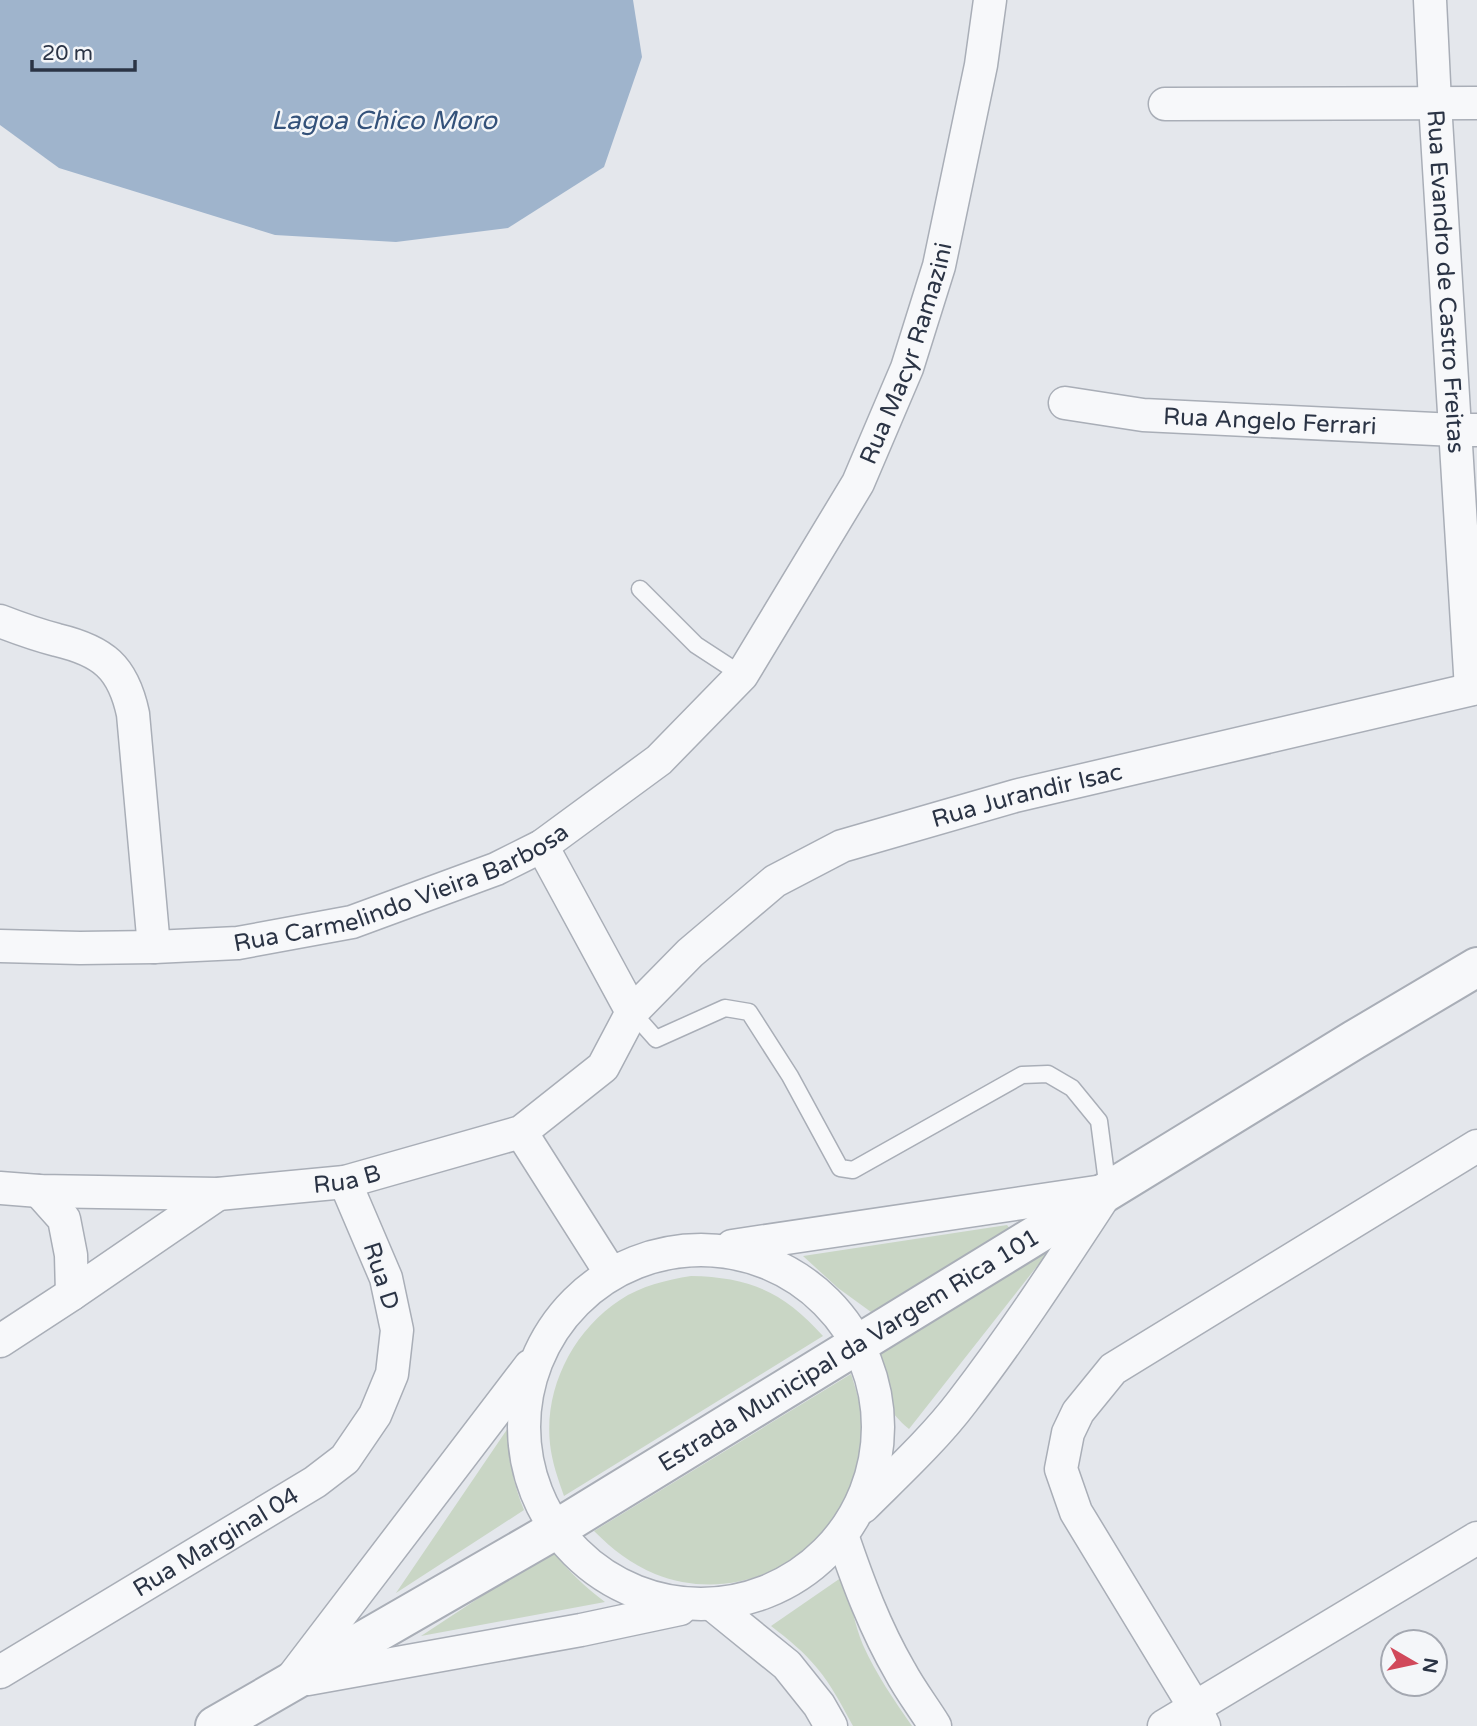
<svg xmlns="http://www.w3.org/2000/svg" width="1477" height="1726" font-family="'Varela Round',sans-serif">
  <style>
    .green { fill: #c9d6c5 }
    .water { fill: #9fb4cc }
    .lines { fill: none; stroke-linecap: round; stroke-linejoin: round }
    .service-casing { stroke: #a9aeb7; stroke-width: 19 }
    .minor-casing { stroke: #a9aeb7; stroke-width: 35 }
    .tertiary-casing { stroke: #a9aeb7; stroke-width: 42 }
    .service { stroke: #f7f8fa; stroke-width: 16 }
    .minor { stroke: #f7f8fa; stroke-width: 32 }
    .tertiary { stroke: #f7f8fa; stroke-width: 38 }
    .labels { text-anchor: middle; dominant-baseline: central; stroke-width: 5; stroke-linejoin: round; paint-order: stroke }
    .street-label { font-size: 24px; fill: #2b3445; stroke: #f4f6f9 }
    .water-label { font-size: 26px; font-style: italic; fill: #34527a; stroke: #f4f6f9 }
  </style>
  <rect width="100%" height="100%" fill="#e4e7ec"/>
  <path class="green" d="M1007 1225 1011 1230 871 1312 838 1288 803 1256Z
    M1049 1251 909 1429C881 1405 874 1383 882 1348Z
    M691 1276C749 1277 784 1292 823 1336L564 1496C558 1479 552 1462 550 1444 544 1388 573 1331 620 1300 641 1286 666 1280 691 1276Z
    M851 1374C859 1398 865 1422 862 1448 850 1546 748 1611 655 1574 631 1564 612 1549 594 1531Z
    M508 1428C508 1457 513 1483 524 1510L396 1593Z
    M552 1550C568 1571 585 1587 605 1602L421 1636Z
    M845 1575C850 1599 854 1623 863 1645 876 1674 894 1700 912 1726H853C842 1706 832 1686 817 1668 804 1652 788 1639 771 1626Z"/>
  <path class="water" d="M0 0H633L642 57 604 167 508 228 396 242 275 235 59 168 0 125Z"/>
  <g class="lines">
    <g class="service-casing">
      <path id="service" d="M640 589 696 645 742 675
        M632 1012 656 1039 725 1008 749 1012 790 1076 840 1168 853 1170 1022 1075 1048 1074 1072 1088 1099 1121 1108 1190"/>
    </g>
    <g class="minor-casing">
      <g id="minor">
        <path id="s1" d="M1430 0 1435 103 1471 689"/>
        <path d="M1165 104 1477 103"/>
        <path id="s2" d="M1065 403 1143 415 1455 430H1477"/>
        <path d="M0 621C18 628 38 635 57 640 103 651 123 667 133 714L154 947"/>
        <path d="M542 846 632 1012"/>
        <path id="s3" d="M0 946 80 948 154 947 238 943 352 922 496 869 542 846 659 760 742 675 858 483 907 368 939 266 981 65 990 0"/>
        <path d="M521 1132 610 1272"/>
        <path id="s4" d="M0 1188 39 1191 218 1194 345 1182 521 1132 603 1067 632 1012 690 953 775 881 842 846 1015 796 1477 688"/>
        <path d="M39 1191 64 1219 71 1255 72 1294"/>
        <path d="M732 1246 1103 1191"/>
        <circle cx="701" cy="1427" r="177"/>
        <path d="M0 1341 72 1294 218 1194"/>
        <path d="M863 1507C896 1474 934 1439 962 1402 1013 1336 1059 1265 1105 1195"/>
        <path d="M842 1535C858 1582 875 1628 900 1671 910 1690 924 1708 935 1726"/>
        <path d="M713 1605 787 1665 819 1705 831 1726"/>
        <path id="s5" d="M0 1672 315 1482 345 1459 375 1415 392 1374 397 1330 386 1278 345 1182"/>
        <path d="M292 1678 530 1366"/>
        <path d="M308 1679 581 1630 680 1609"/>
        <path d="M1164 1726 1477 1538"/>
        <path d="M1204 1726 1195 1708 1076 1512 1061 1469 1068 1433 1078 1412 1113 1369 1477 1146"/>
      </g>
    </g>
    <g class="tertiary-casing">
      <g id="tertiary">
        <path id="s6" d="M215 1726 555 1530 1354 1040 1477 967"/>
      </g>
    </g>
    <use href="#service" class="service"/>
    <use href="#minor" class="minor"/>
    <use href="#tertiary" class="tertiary"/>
  </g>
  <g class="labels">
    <g class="street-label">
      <text stroke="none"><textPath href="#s1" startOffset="282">Rua Evandro de Castro Freitas</textPath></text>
      <text stroke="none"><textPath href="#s3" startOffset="1186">Rua Macyr Ramazini</textPath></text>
      <text stroke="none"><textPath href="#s2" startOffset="206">Rua Angelo Ferrari</textPath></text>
      <text stroke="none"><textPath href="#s4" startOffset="1157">Rua Jurandir Isac</textPath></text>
      <text stroke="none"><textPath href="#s3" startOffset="411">Rua Carmelindo Vieira Barbosa</textPath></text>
      <text stroke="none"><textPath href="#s4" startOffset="348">Rua B</textPath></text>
      <text transform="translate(381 1276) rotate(72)">Rua D</text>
      <text stroke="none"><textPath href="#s6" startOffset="737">Estrada Municipal da Vargem Rica 101</textPath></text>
      <text stroke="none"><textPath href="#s5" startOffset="252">Rua Marginal 04</textPath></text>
    </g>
    <g class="water-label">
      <text x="384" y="120">Lagoa Chico Moro</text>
    </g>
  </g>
  <g transform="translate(1414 1663) rotate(99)"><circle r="33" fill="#f4f6f9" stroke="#a4a8b1" stroke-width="2"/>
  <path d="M0-5L12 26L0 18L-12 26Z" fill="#d1495b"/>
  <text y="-10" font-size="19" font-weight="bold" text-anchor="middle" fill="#2b3445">N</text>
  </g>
  <path d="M32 60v10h103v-10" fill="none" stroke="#2b3445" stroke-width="3.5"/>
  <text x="42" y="60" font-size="21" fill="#2b3445" stroke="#f4f6f9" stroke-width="5" paint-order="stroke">20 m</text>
</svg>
